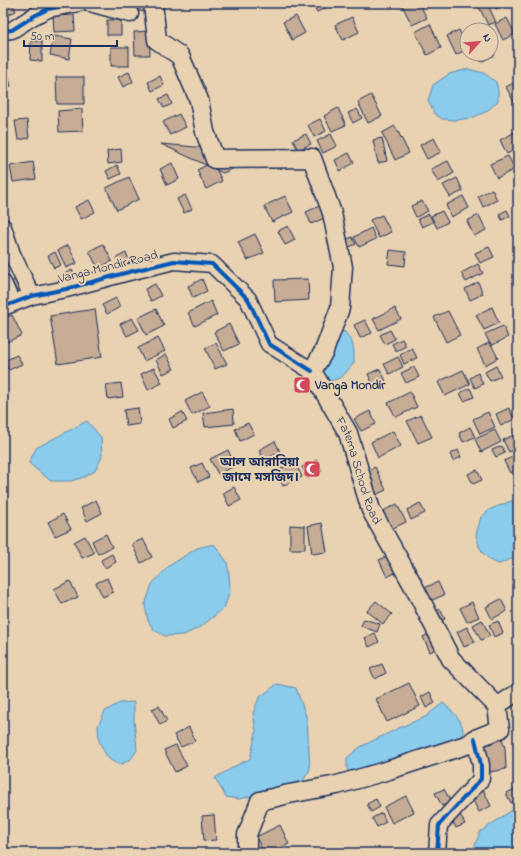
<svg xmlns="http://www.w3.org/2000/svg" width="521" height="856" font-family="'Indie Flower','Noto Sans Bengali',sans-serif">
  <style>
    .water { fill: #8bcbec; stroke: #5e8db3 }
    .building { fill: #c6ac95; stroke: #1b2f5e }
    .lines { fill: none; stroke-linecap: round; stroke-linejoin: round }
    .tertiary-casing { stroke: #1b2f5e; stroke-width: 19 }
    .secondary-casing { stroke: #1b2f5e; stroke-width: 21 }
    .tertiary { stroke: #e9d2b1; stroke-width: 16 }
    .secondary { stroke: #e9d2b1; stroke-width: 18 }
    .cycleway-casing { stroke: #e9d2b1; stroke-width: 6 }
    .cycleway { stroke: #0057b8; stroke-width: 4 }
    .labels { text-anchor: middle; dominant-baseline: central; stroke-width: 4; stroke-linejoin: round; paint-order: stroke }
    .street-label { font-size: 13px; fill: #1b2f5e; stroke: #e9d2b1 }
    .poi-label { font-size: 13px; font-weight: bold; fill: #1b2f5e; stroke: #e9d2b1; text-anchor: start }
  </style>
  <rect width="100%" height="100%" fill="#e9d2b1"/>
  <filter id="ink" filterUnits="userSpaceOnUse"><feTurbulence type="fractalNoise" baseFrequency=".025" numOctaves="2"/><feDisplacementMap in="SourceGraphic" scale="8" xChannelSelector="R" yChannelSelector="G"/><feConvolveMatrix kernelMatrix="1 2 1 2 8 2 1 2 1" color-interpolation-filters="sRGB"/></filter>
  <g filter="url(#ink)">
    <path class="water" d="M468 69 484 73 496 82 498 90V101L487 111 472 118 456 120 442 119 435 114 428 101 433 85 449 74Z
      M339 330 345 332 352 342 354 351V363L342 377 328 382 311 356 314 347 320 338Z
      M87 421 101 437 102 457 95 471 84 477 71 481H51L37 470 29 463 36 448Z
      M511 501 518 502V556L499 564 491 561 483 553 479 546 476 535 481 517 491 509Z
      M214 544 227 562 229 573 230 591 224 608 202 626 184 635 165 636 154 630 148 621 145 605 152 584 169 566 197 548Z
      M277 684 296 688 307 719 310 769 303 781 289 790 262 794 239 799 226 797 215 778 237 765 250 759 256 732 253 713 259 698Z
      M134 702V720L137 750 131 759 120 765 110 760 106 755 99 741 98 726 105 711 120 703Z
      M443 703C451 710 463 720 463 732 462 734 461 736 461 738L351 774 347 769V758L360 747 401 727 425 717Z
      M518 806V853H472L480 832Z"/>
    <path class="building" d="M3 3H12L16 11 3 17Z
      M139 3H164L163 13 139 11Z
      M312 3H331L332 5 317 12Z
      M401 3H419L427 18 412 25Z
      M477 3H487L496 22 488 25Z
      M493 3H509L496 9Z
      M74 15 75 31 54 32 53 16Z
      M296 16 305 33 292 40 283 22Z
      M352 17 359 32 343 40 335 25Z
      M507 18 515 34 503 40 495 24Z
      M107 20H121V35H107Z
      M430 24 441 48 427 55 415 32Z
      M459 30 467 46V49L456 55 447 36Z
      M149 31 150 55H135L134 32Z
      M54 36 72 39 69 59 50 55Z
      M31 41H42V61L30 60Z
      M111 47H129V66H111Z
      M491 47 495 55 481 62 477 54H491Z
      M3 57 11 86 3 88Z
      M129 72 133 82 123 87 118 77Z
      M160 76 164 85 152 91 148 82Z
      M56 77H84V104H57Z
      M517 81 518 83V100L514 102 506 87Z
      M168 95 172 104 164 108 159 99Z
      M371 95 382 116 368 123 358 102Z
      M338 108 346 125 332 131 324 116Z
      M82 109 83 131 59 132 58 111Z
      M357 109 362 118 353 123 348 113Z
      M179 114 186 127 170 135 163 122Z
      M320 119 326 131 314 137 308 125Z
      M27 120 29 138 18 140 15 121Z
      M395 126 409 153 395 160 382 133Z
      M517 131 518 133V148L507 154 500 140Z
      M306 134 311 144 298 150 293 140Z
      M331 134 337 146 323 153 317 141Z
      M382 138 387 161 378 163 373 140Z
      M434 138 441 152 427 159 420 145Z
      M161 144 229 150 237 167 223 173Z
      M121 149 122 162 108 164 107 151Z
      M349 153 354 163 340 171 335 160Z
      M508 156 515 169 497 178 490 164Z
      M448 161 454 173 438 182 431 169Z
      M33 162 36 179 13 182 10 166Z
      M213 162 222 181 206 189 197 170Z
      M172 163 179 179 167 185 160 169Z
      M117 165 121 174 110 179 106 171Z
      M129 177 139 199 117 210 106 188Z
      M457 178 463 191 450 197 443 185Z
      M492 189 497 200 483 207 478 196Z
      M185 195 192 209 184 213 177 199Z
      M285 196 293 212 272 222 264 206Z
      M463 196 469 208 451 217 446 205Z
      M89 200 95 212 81 219 75 207Z
      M422 201 428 211 416 217 411 206Z
      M324 204 329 216 311 224 306 212Z
      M507 210 510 216 502 220 499 214Z
      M442 211 448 222 437 228 431 216Z
      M429 214 433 222 422 227 418 219Z
      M382 215 391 232 379 238 370 220Z
      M479 215 486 230 474 236 467 221Z
      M288 226 295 240 285 245 278 231Z
      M371 228 376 239 359 247 354 237Z
      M255 234 264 253 247 260 238 242Z
      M518 236V247L514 239Z
      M352 237 356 244 343 250 340 243Z
      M103 244 112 261 98 268 89 251Z
      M68 245 77 263 66 268 58 250Z
      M489 247 494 257 480 263 475 253Z
      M390 250 406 252 405 266 388 264Z
      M55 252 61 265 54 268 48 256Z
      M126 253 133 268 123 273 116 258Z
      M478 264 483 273 466 282 461 273Z
      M72 270 76 278 61 285 58 277Z
      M202 279 207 291 193 298 188 286Z
      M308 279 309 300 275 302 274 280Z
      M15 280 22 296 13 301 5 285Z
      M478 282 483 294 470 300 465 289Z
      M155 284 161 296 151 301 145 289Z
      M116 298 120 307 107 314 102 305Z
      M211 301 217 315 195 326 188 313Z
      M492 307 499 323 484 330 476 315Z
      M395 308 401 319 379 330 373 319Z
      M95 309 102 357 58 364 50 316Z
      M156 309 164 326 146 335 138 318Z
      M448 311 460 335 446 342 434 317Z
      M12 315 22 335 7 342 3 334V319Z
      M132 318 139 330 127 336 120 324Z
      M365 320 372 333 360 338 354 325Z
      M229 324 239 344 224 351 214 332Z
      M503 326 508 337 491 346 485 334Z
      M390 330 395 339 385 344 380 335Z
      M158 338 165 351 144 361 138 348Z
      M402 339 406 346 396 351 392 344Z
      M490 342 498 358 485 365 477 349Z
      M216 343 227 364 215 369 205 348Z
      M412 348 417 358 404 364 400 355Z
      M166 354 174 369 163 374 156 360Z
      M17 355 22 364 9 370 4 361Z
      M398 357 403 367 389 374 384 364Z
      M496 366 501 376 490 381 485 372Z
      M414 367 419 377 406 383 401 373Z
      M154 368 162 383 148 390 141 374Z
      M380 369 386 381 374 387 368 374Z
      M463 370 470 384 445 396 438 382Z
      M478 373 483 384 475 388 470 378Z
      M121 383 123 397 108 399 106 385Z
      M518 386V399L513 388Z
      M470 388 474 397 464 401 460 393Z
      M202 392 210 406 192 415 185 401Z
      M410 392 417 407 396 417 388 403Z
      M138 408 140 424 126 426 124 410Z
      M509 408 514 419 501 426 496 414Z
      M233 409 234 424 205 427 203 413Z
      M370 411 376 424 361 431 354 419Z
      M182 412 187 421 173 428 169 419Z
      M488 412 495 427 480 434 473 419Z
      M421 415 432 437 418 443 407 421Z
      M248 423 254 434 240 441 235 429Z
      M470 427 475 437 463 442 459 433Z
      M495 430 501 442 481 452 475 439Z
      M393 431 401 446 378 458 371 442Z
      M518 433V448L509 452 503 440Z
      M275 441 280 452 264 460 259 450Z
      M502 446 505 453 496 457 492 450Z
      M228 450 235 466 218 474 210 459Z
      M458 450 461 457 453 461 450 454Z
      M518 454V469L510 473 504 461Z
      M317 460 322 471 308 478 302 467Z
      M295 462 302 477 283 486 276 471Z
      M202 463 209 477 198 482 191 468Z
      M375 467 386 490 367 499 356 477Z
      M477 470 482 480 473 484 468 474Z
      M234 487 241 500 229 506 223 493Z
      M96 500 102 513 87 521 81 508Z
      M420 503 425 513 411 520 407 510Z
      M397 504 406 522 391 529 383 511Z
      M63 514 71 529 55 536 48 522Z
      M322 523 327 552 312 554 308 526Z
      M290 525 305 526V549H290Z
      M106 534 112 547 98 554 92 541Z
      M85 536 94 553 82 558 74 542Z
      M143 539 152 557 141 563 132 544Z
      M112 554 116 562 105 568 101 560Z
      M391 554 399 571 387 577 379 560Z
      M107 578 113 592 103 597 96 583Z
      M70 581 78 597 62 604 54 589Z
      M438 582 444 595 430 601 424 588Z
      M501 599 507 611 492 619 486 607Z
      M376 601 392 614 383 624 367 611Z
      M472 602 479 617 467 622 460 608Z
      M440 609 445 619 433 625 428 615Z
      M364 619 380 624 377 632 361 626Z
      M482 620 490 636 481 640 473 625Z
      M498 621 503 633 494 637 489 625Z
      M467 627 475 642 464 647 457 632Z
      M432 632 440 647 430 652 423 637Z
      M375 633 379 642 369 647 365 638Z
      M382 664 386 673 375 679 370 669Z
      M409 683 420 706 387 722 376 699Z
      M430 692 435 703 426 708 421 697Z
      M159 706 167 721 160 725 152 709Z
      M497 722 505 748 506 769 490 772 485 759 480 728Z
      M189 727 195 741 181 747 174 735Z
      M176 745 187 766 175 772 164 750Z
      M518 788V799L511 803 506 793Z
      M444 789 451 802 442 806 435 793Z
      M483 789 491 806 479 812 470 795Z
      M406 796 414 812 392 823 384 807Z
      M376 799 380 807 371 812 367 804Z
      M459 812 465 824 456 828 450 816Z
      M382 813 386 822 377 827 372 818Z
      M214 815 216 840 204 841 202 816Z
      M280 825 289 844 270 853H264L256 837Z"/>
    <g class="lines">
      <g class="tertiary-casing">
        <path id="tertiary" d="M90 3 130 14
          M3 31 12 30 34 16 48 9 79 3
          M3 227 12 254 32 296
          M3 283 12 303
          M3 307 32 296 66 289 125 273 174 261 212 264 248 299 269 344 312 371
          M497 706 518 692
          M437 853 439 825 481 779V765L475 739"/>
      </g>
      <g class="secondary-casing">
        <g id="secondary">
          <path id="s1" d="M153 3 157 40 180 56 199 100 205 132 215 159 312 158 332 213 343 267 340 308 324 351 312 371 348 433 371 510 413 585 451 659 497 706 500 729 475 739 469 744 389 770 337 785 289 794 260 801 247 835V853"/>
        </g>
      </g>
      <use href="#tertiary" class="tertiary"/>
      <use href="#secondary" class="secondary"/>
      <g class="cycleway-casing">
        <path id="cycleway" d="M3 31 12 30 34 16 48 9 79 3
          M3 307 32 296 66 289 125 273 174 261 212 264 248 299 269 344 312 371
          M437 853 439 825 481 779V765L475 739"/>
      </g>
      <use href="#cycleway" class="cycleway"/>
    </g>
  </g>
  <defs>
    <g id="mosque-square" transform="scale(0.9)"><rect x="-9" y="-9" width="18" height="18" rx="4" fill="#d1495b" stroke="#e9d2b1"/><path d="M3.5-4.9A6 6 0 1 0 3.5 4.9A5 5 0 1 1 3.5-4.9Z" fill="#fff"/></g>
  </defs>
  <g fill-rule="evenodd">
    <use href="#mosque-square" x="302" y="385"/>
    <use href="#mosque-square" x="312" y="469"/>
  </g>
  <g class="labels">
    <g class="street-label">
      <text transform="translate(108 267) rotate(-14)">Vanga Mondir Road</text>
      <text stroke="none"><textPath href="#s1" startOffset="606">Fatema School Road</textPath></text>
    </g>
    <g class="poi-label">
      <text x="315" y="385">Vanga Mondir</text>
      <text x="299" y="462" text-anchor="end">আল আরাবিয়া<tspan x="299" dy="15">জামে মসজিদ।</tspan></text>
    </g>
  </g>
  <rect width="521" height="856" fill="none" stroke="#e9d2b1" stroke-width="16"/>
  <rect x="8" y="8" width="505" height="840" fill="none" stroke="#1b2f5e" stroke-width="1.5" filter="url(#ink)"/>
  <g transform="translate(479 42) rotate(63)"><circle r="19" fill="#e9d2b1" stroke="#979190"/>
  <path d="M0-3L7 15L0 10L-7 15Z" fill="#d1495b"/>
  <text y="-6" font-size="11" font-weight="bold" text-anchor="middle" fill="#1b2f5e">N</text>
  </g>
  <path d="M24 40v6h93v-6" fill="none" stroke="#1b2f5e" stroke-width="2"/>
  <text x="30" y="40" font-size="12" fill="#1b2f5e" stroke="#e9d2b1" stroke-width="3" paint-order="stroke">50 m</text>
</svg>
